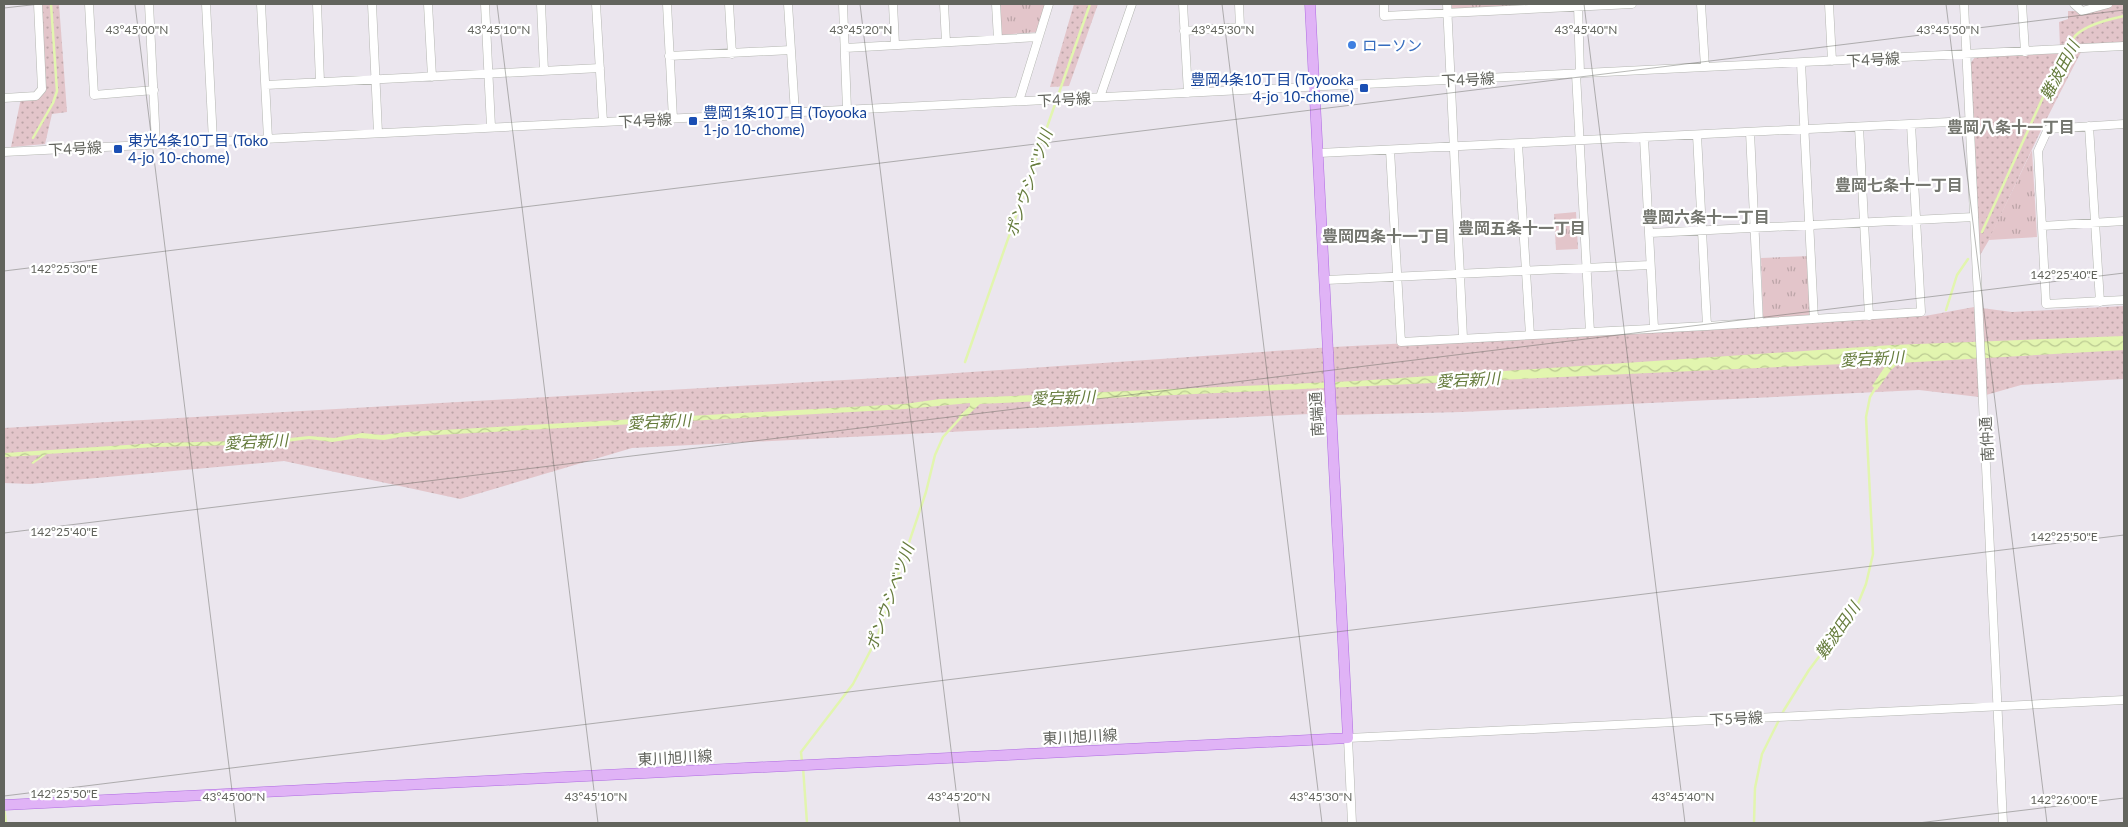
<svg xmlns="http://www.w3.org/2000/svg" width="2128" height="827" font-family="Lato,'Noto Sans JP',sans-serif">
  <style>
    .grass { fill: url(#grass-dots) }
    .park { fill: url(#park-tufts) }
    .water { fill: url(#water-waves) }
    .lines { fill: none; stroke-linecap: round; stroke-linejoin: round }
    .stream { stroke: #e2f5af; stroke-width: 2.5 }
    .minor-casing { stroke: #b4b6b1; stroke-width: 9 }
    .major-casing { stroke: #ae6be1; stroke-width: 11 }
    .minor { stroke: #fff; stroke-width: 8 }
    .major { stroke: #e0b3f6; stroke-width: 10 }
    .ticks { fill: none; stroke: #62645d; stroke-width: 1; stroke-opacity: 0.45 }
    .shop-dot { fill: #3f7fe0; stroke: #fff; stroke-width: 2 }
    .transit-dot { fill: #1a4fb4; stroke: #fff; stroke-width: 2 }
    .labels { text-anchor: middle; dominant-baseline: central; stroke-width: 4.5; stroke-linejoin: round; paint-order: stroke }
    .shop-label { font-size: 15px; fill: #366cbe; stroke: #fff; text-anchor: start }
    .street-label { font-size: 15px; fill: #62645d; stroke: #fff }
    .transit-label { font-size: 15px; fill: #164399; stroke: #fff; text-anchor: start }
    .water-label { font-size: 16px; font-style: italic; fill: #667c3d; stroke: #fff }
    .neighbourhood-label { font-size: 16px; font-weight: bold; fill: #74766f; stroke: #fff }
    .ticks-label { font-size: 12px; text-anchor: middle; fill: #62645d; stroke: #fff; stroke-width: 4.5; stroke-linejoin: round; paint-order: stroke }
  </style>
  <defs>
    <pattern id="grass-dots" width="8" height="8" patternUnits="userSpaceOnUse" patternTransform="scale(1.25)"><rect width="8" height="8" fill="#e3c5ca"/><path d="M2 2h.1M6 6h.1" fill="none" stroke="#bba4a7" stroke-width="1.8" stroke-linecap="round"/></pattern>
    <pattern id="park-tufts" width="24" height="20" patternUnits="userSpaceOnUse" patternTransform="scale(1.25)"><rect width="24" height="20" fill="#e3c5ca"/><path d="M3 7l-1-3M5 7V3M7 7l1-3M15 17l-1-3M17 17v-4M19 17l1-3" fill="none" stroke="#bba4a7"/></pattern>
    <pattern id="water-waves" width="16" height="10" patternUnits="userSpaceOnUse" patternTransform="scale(1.25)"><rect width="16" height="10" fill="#e2f5af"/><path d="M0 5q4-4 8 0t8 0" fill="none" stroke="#bbca92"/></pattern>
  </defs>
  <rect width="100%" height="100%" fill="#ebe6ee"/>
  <path class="grass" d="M38 4H59L67 112 52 114 45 144 11 147 21 98 40 94Z
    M1074 4H1098L1069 86 1050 87Z
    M2108 4H2124V44L2060 47 2059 22 2068 19V11H2082Z
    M2081 52 2043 126 1989 240 1979 257 1970 64 1975 57Z
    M2124 306V379L2021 385 1979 397 1919 390 1462 412 1336 415 1329 413 632 448 460 499 284 461 30 484 4 483V428L913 376 1333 347 1925 316 1974 307 2012 312Z"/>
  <path class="park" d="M1000 4H1046L1038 32 1001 35Z
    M1452 4H1549L1452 10Z
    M2032 150 2037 237 1989 240 1990 237Z
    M1576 212 1578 249 1556 250 1554 214Z
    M1810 256 1814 315 1765 320 1763 316 1761 258Z"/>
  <path class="water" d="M2124 336V350L1899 363 1891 370 1877 390 1872 386 1888 362 980 404 967 416 958 417 970 406V403L905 409 400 437 384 440 359 438 332 442 309 439 272 444 156 447 47 454 33 464 31 463 41 455 4 457V453L157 443 271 440 309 436 334 438 362 433 382 435 406 432 904 404 940 399 1356 381 1892 345Z"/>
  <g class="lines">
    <path class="stream" d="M33 138 53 103 57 91 51 4
      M1982 232 2044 95 2075 36C2087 24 2108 20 2124 16
      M1946 310 1957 275 1968 259
      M965 362 1090 4
      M802 762 801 752 853 684 877 638 926 492 935 455 943 437 963 415
      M803 767 807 823
      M4 807 6 823
      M1754 823 1755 788 1762 754 1784 710 1809 670 1857 606 1866 584 1873 554 1866 417 1870 397 1876 387"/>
    <g class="minor-casing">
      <path id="minor" d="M89 4 94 95 154 90
        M149 4 156 144
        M206 4 213 141
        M261 4 268 139
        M317 4 320 82
        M372 4 378 133
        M428 4 432 77
        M485 4 491 127
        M541 4 544 71
        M596 4 603 122
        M667 4 673 119
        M729 4 732 54
        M788 4 795 113
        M843 4 847 110
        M893 4 895 45
        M944 4 946 42
        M996 4 998 39
        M1183 4 1188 93
        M1384 4V16L1632 4
        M1447 4 1463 338
        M1578 4 1580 74
        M1701 4 1705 67
        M1829 4 1832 61
        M1964 4 2003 823
        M2022 4 2025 52
        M2074 4 2082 11 2108 4
        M1184 31 1240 27 1239 4
        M845 48 1038 37
        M669 56 791 50
        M1801 63 1814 319
        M1576 74 1590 332
        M266 85 600 68
        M1100 97 1132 4
        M4 98 36 96 42 89 38 4
        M1019 101 1049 4
        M2124 124 2048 129 2038 151 2046 304 2124 300
        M2089 126 2100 302
        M1859 127 1869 316
        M1750 132 1759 323
        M1697 135 1707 326
        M1644 138 1654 328
        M1518 144 1530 335
        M1390 150 1401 342 1707 326 1921 312 1911 124
        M4 152 2124 46
        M1319 153 1970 121
        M2042 226 2124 221
        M1650 233 1974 217
        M1326 280 1650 265
        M1352 823 1348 738 2124 700"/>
    </g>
    <g class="major-casing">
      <path id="major" d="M4 805 1348 738 1310 4"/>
    </g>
    <use href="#minor" class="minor"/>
    <use href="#major" class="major"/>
  </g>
  <path class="ticks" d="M135 4 236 823M497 4 598 823M860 4 960 823M1222 4 1322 823M1584 4 1685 823M1946 4 2047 823M4 8 40 4M4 271 2124 10M4 533 2124 273M4 796 2124 535M1918 823 2124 798"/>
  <circle class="shop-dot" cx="1352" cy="45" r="5"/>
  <g class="transit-dot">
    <rect x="1359" y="83" width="10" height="10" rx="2.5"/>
    <rect x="688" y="116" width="10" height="10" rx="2.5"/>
    <rect x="113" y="144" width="10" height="10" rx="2.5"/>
  </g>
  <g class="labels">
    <g class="shop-label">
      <text x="1362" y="45">ローソン</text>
    </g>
    <g class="street-label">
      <text transform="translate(1873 59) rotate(-3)">下4号線</text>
      <text transform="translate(1468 79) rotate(-3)">下4号線</text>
      <text transform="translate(1064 99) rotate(-3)">下4号線</text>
      <text transform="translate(645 120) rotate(-3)">下4号線</text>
      <text transform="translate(75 148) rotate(-3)">下4号線</text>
      <text transform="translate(1316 414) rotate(-93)">南端通</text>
      <text transform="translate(1986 439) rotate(-93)">南仲通</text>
      <text transform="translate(1736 718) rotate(-3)">下5号線</text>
      <text transform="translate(1080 736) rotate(-3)">東川旭川線</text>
      <text transform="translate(675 757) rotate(-3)">東川旭川線</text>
    </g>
    <g class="transit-label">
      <text x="1354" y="79" text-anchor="end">豊岡4条10丁目 (Toyooka<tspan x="1354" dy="17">4-jo 10-chome)</tspan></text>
      <text x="703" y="112">豊岡1条10丁目 (Toyooka<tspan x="703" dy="17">1-jo 10-chome)</tspan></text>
      <text x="128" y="140">東光4条10丁目 (Toko<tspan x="128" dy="17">4-jo 10-chome)</tspan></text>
    </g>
    <g class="water-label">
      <text transform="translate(2059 70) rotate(-62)">難波田川</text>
      <text transform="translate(1028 183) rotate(-71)">ポンウシベツ川</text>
      <text transform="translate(1872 358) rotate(-3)">愛宕新川</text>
      <text transform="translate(1468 379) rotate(-3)">愛宕新川</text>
      <text transform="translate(1063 397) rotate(-2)">愛宕新川</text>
      <text transform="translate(659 421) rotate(-3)">愛宕新川</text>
      <text transform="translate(256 441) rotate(-3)">愛宕新川</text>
      <text transform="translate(889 597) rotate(-70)">ポンウシベツ川</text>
      <text transform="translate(1837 630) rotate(-55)">難波田川</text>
    </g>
    <g class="neighbourhood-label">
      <text x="2011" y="126">豊岡八条十一丁目</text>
      <text x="1899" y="184">豊岡七条十一丁目</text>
      <text x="1706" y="216">豊岡六条十一丁目</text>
      <text x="1522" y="227">豊岡五条十一丁目</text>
      <text x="1386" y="235">豊岡四条十一丁目</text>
    </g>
  </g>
  <g class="ticks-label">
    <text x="137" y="34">43°45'00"N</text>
    <text x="499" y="34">43°45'10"N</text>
    <text x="861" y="34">43°45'20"N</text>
    <text x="1223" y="34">43°45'30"N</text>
    <text x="1586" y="34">43°45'40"N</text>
    <text x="1948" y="34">43°45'50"N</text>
    <text x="64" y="273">142°25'30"E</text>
    <text x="2064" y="279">142°25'40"E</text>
    <text x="64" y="536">142°25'40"E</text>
    <text x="2064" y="541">142°25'50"E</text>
    <text x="64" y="798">142°25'50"E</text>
    <text x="234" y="801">43°45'00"N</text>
    <text x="596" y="801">43°45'10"N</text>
    <text x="959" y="801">43°45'20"N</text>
    <text x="1321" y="801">43°45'30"N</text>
    <text x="1683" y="801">43°45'40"N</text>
    <text x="2064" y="804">142°26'00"E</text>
  </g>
  <rect width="2128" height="827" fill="none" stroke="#62645d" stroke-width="10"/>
</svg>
